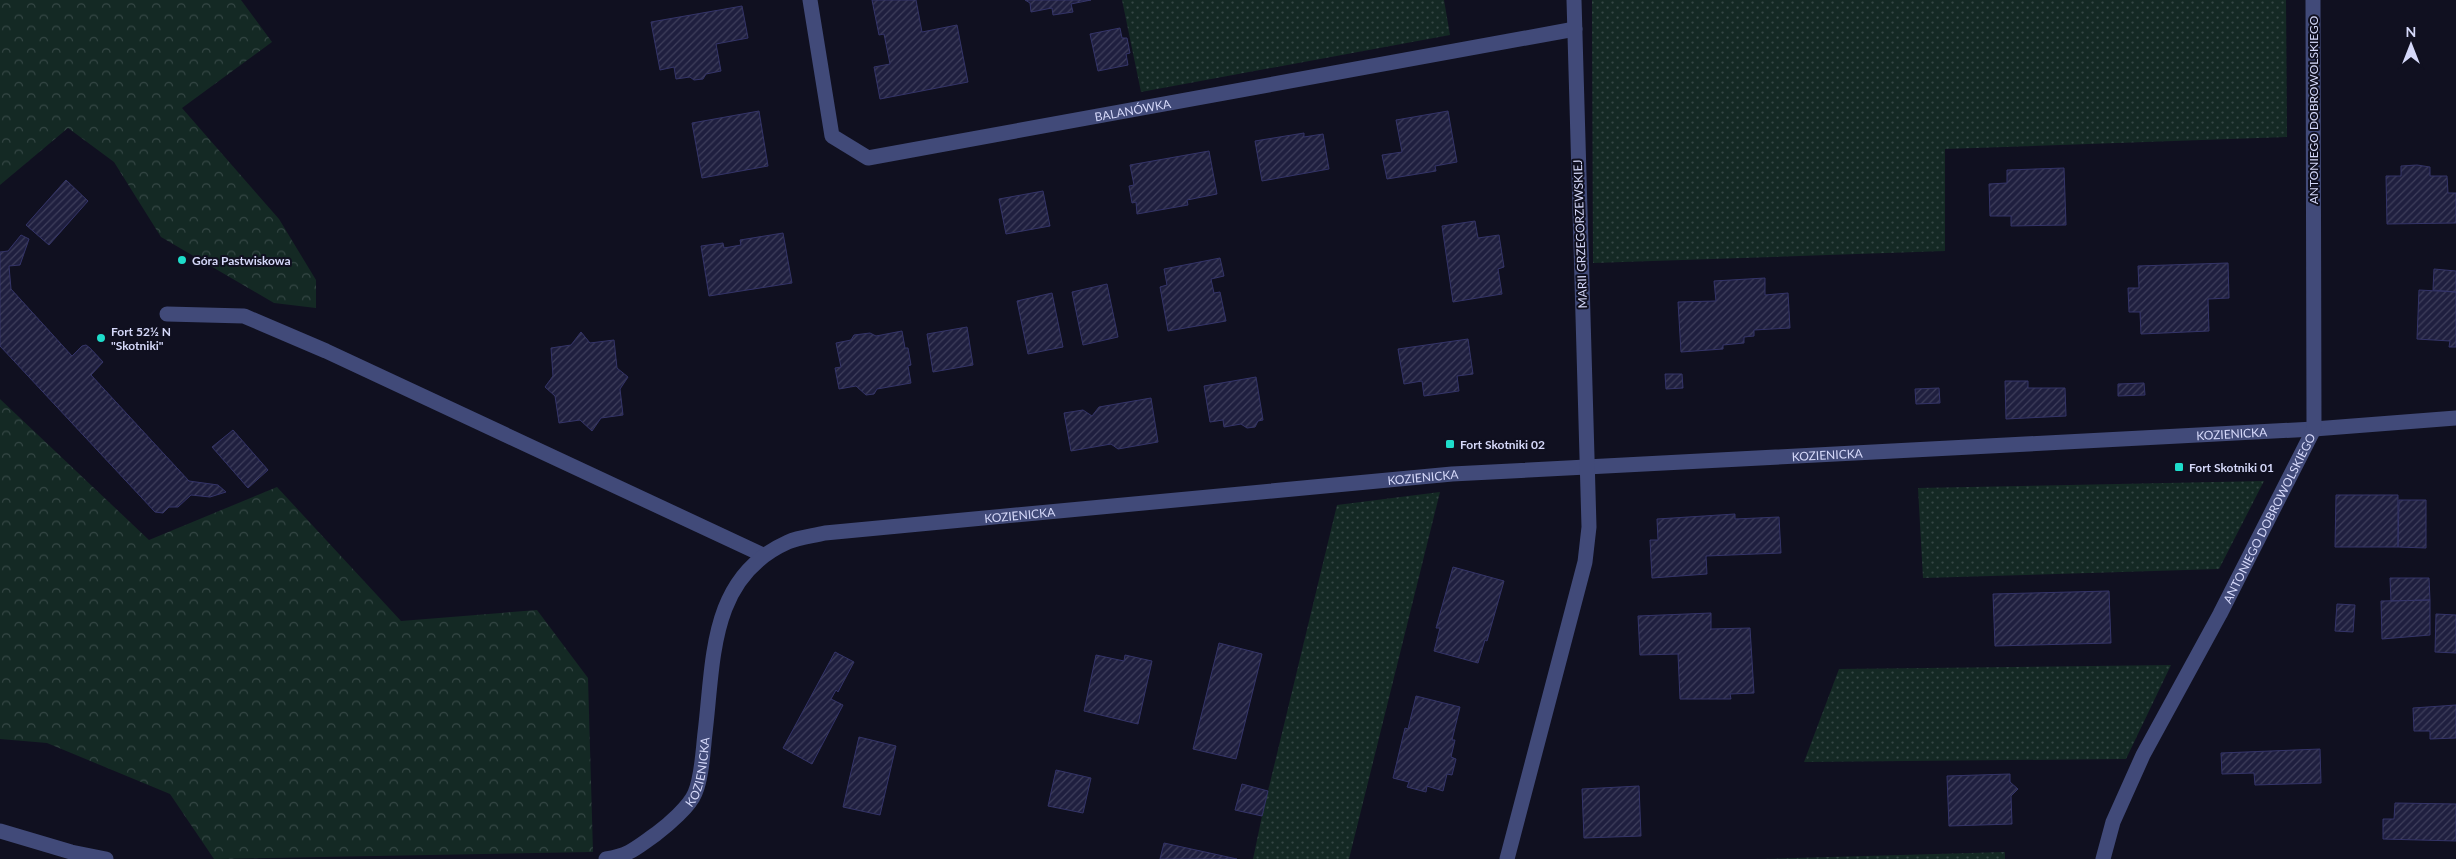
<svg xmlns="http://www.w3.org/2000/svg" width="2456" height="859" font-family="Lato,sans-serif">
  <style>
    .green { fill: url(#green-dots) }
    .forest { fill: url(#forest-crowns) }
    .building { fill: url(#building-hatch); stroke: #343468 }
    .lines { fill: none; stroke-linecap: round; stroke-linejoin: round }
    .minor { stroke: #414a79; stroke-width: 15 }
    .poi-dot { fill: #1eddcb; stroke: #101020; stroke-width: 2 }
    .labels { text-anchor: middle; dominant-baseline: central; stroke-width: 4; stroke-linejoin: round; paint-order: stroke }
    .street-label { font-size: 12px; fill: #d5d8f9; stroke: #101020 }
    .poi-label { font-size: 12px; font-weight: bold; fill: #d5d8f9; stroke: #101020; text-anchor: start }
  </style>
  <defs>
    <pattern id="green-dots" width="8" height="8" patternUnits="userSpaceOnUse" patternTransform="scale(1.25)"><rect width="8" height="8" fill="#142924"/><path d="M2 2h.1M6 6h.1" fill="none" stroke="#354745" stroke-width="1.8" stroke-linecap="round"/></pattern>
    <pattern id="forest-crowns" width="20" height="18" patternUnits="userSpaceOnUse" patternTransform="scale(1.25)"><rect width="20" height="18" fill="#142924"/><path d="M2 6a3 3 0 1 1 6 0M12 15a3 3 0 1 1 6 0" fill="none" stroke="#354745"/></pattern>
    <pattern id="building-hatch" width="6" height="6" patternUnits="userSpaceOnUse" patternTransform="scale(1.25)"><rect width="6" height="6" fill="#1f1f3f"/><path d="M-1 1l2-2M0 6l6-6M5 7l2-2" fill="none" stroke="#3f3f5c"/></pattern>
  </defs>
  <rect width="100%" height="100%" fill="#101020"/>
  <path class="green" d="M1122 0H1444L1450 35 1141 92Z
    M1592 0H2286L2287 137 1945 149V251L1593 263Z
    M2264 481 2219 569 1923 578 1918 488Z
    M1440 492 1349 859H1253L1262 816 1337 505Z
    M2171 665 2126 759 1804 762 1839 669Z
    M2005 852V859H1761Z"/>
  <path class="forest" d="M0 0H241L272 42 182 108 279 219 316 280V308L274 303 161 237 114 162 68 128 0 185Z
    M0 399 149 540 277 487 401 621 537 610 588 678 593 852 214 859 170 794 47 743 0 739Z"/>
  <path class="building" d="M872 0H916L922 32 957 25 968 82 880 99 874 67 890 64 884 34 879 35Z
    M1025 0H1091L1071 4 1073 12 1053 15 1052 8 1031 12 1030 3Z
    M742 6 748 38 716 44 721 71 706 74 703 79 694 80 690 77 676 79 674 67 660 70 651 22Z
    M1120 28 1122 38H1127L1130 53 1126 54 1128 65 1098 71 1090 34Z
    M759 111 768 166 702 178 692 123Z
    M1448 111 1457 162 1435 166 1436 171 1387 179 1382 155 1402 152 1396 120Z
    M1304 133V137L1323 134 1329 169 1262 181 1255 141Z
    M1209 151 1217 194 1187 200 1188 205 1137 214 1136 202 1132 203 1129 186 1134 185 1130 165Z
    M2417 165 2430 167V176H2447L2448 193H2456V223L2387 224 2386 176H2401V166Z
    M2064 168 2066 225 2011 226V216H1990L1989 184 2007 183V170Z
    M66 180 88 201 49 245 26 225Z
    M1043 191 1050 226 1006 234 999 199Z
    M1475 221 1478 238 1499 235 1504 267 1498 269 1502 294 1453 302 1442 226Z
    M783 233 792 283 709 296 701 246 723 243 724 248 741 245 740 240Z
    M21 235 29 239 20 265 9 266 11 289 72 356 82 346 86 345 90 348 103 362 91 375 189 481 218 485 226 492 210 497 191 495 178 507H169L163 513 155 512 0 346V252L8 251Z
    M1220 258 1224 276 1211 279 1214 293 1220 292 1226 321 1168 331 1160 287 1167 285 1164 269Z
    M2228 263 2229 298 2208 299 2209 331 2141 334 2140 312H2129L2128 288H2139L2138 266Z
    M2434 269 2456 271V292L2433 290Z
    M1765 278V295L1788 293 1790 328 1754 330V336L1744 337V343L1723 345V349L1681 352 1678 302 1716 301 1714 281Z
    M1107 284 1118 337 1083 345 1072 292Z
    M2419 290 2456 292V347H2449L2450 341 2417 339Z
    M1052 293 1063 347 1028 354 1017 301Z
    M967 327 973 365 933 372 927 334Z
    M902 331 905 348H908L911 365 908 366 911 383 877 389 874 394 866 395 856 386 839 389 835 368 841 367 836 343 851 340 854 335 870 333 876 336Z
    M581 332 590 343 614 340 617 368 628 377 620 389 623 415 601 418 592 431 580 420 559 423 555 396 545 387 553 376 551 348 571 345Z
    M1468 339 1473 374 1457 376 1459 391 1424 396 1422 381 1404 384 1398 349Z
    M1665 374H1682L1683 388 1666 389Z
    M1256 377 1263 420 1258 421 1255 427 1247 428 1241 424 1224 427 1223 420 1210 422 1204 386Z
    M2005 381H2028V388H2065L2066 416 2006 419Z
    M2144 383 2145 395 2118 396V384Z
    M1939 388 1940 403 1916 404 1915 389Z
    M1151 398 1158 442 1118 449 1111 444 1071 451 1064 413 1083 410 1092 416 1099 407Z
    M233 430 268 470 248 488 212 447Z
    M2336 495H2398V547H2335Z
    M2399 500H2426V548L2398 547Z
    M1735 514V519L1779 517 1781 553 1706 556 1707 574 1652 578 1650 540H1658L1657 519Z
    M1453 567 1504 581 1487 641 1485 640 1478 663 1434 651 1440 628H1436Z
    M2390 578H2429L2430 600 2391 601Z
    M2109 591 2111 643 1995 646 1993 594Z
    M2430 600V635L2382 639 2381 601Z
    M2337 604 2355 605 2353 632 2335 631Z
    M1711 613V629L1750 628 1754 693 1730 694 1731 699H1680L1678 654 1640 655 1638 616Z
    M2436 614 2456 615V653L2435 652Z
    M1219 643 1262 654 1236 759 1193 749Z
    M835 652 854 662 838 692 836 690 831 699 843 705 812 764 783 748Z
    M1096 655 1124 661 1125 655 1152 661 1138 724 1084 711Z
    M1416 696 1460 707 1452 740H1455L1451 757 1456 759 1452 775 1447 774 1443 791 1427 786 1426 792 1407 787 1409 782 1393 778 1405 728 1408 729Z
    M2456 705V738L2430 739V731H2414L2413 708Z
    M859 737 896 746 880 815 843 807Z
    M2320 749 2321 783 2255 785 2254 773 2222 774 2221 753Z
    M1056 770 1091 778 1083 813 1048 806Z
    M2010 774V782L2018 789 2011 796 2012 824 1949 826 1947 776Z
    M1242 784 1268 791 1262 816 1235 810Z
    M1639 786 1641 836 1584 838 1582 789Z
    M2395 803 2456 804V841L2383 839V819H2394Z
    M1164 843 1237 859H1160Z"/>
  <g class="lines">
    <g class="minor">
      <path id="s1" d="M810 0 832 136 868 158 1575 29"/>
      <path d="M167 314 244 316 326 351 763 555"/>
      <path d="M0 831 71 852 106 859"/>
      <path id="s2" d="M606 859C630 855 636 848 656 834 668 825 690 806 695 793 702 777 703 750 705 733 714 659 709 577 788 542 799 537 813 536 825 533L1452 474 2314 429 2456 418"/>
      <path d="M1507 859 1585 562 1589 527 1574 0"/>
      <path id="s3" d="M2103 859 2113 822 2143 755 2220 614 2314 429 2313 0"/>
    </g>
  </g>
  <g class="poi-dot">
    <circle cx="182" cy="260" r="5"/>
    <circle cx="101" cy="338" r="5"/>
    <rect x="1445" y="439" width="10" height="10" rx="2.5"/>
    <rect x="2174" y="462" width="10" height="10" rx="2.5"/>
  </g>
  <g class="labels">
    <g class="street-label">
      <text stroke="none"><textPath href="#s1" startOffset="449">BALANÓWKA</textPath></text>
      <text transform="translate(2313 110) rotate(-90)">ANTONIEGO DOBROWOLSKIEGO</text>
      <text transform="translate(1580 234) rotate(-92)">MARII GRZEGORZEWSKIEJ</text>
      <text stroke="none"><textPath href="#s2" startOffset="1844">KOZIENICKA</textPath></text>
      <text stroke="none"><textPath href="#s2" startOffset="1439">KOZIENICKA</textPath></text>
      <text stroke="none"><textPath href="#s2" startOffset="1034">KOZIENICKA</textPath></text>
      <text stroke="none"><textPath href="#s2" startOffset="629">KOZIENICKA</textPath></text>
      <text stroke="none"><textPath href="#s3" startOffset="380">ANTONIEGO DOBROWOLSKIEGO</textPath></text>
      <text stroke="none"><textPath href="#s2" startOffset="135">KOZIENICKA</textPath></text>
    </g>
    <g class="poi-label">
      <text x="192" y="260">Góra Pastwiskowa</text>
      <text x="111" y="331">Fort 52½ N<tspan x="111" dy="14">"Skotniki"</tspan></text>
      <text x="1460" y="444">Fort Skotniki 02</text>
      <text x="2189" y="467">Fort Skotniki 01</text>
    </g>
  </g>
  <g transform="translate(2411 45)" stroke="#101020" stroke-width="4" paint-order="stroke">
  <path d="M0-4L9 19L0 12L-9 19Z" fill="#d5d8f9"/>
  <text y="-8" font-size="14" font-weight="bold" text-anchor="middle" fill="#d5d8f9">N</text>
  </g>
</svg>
